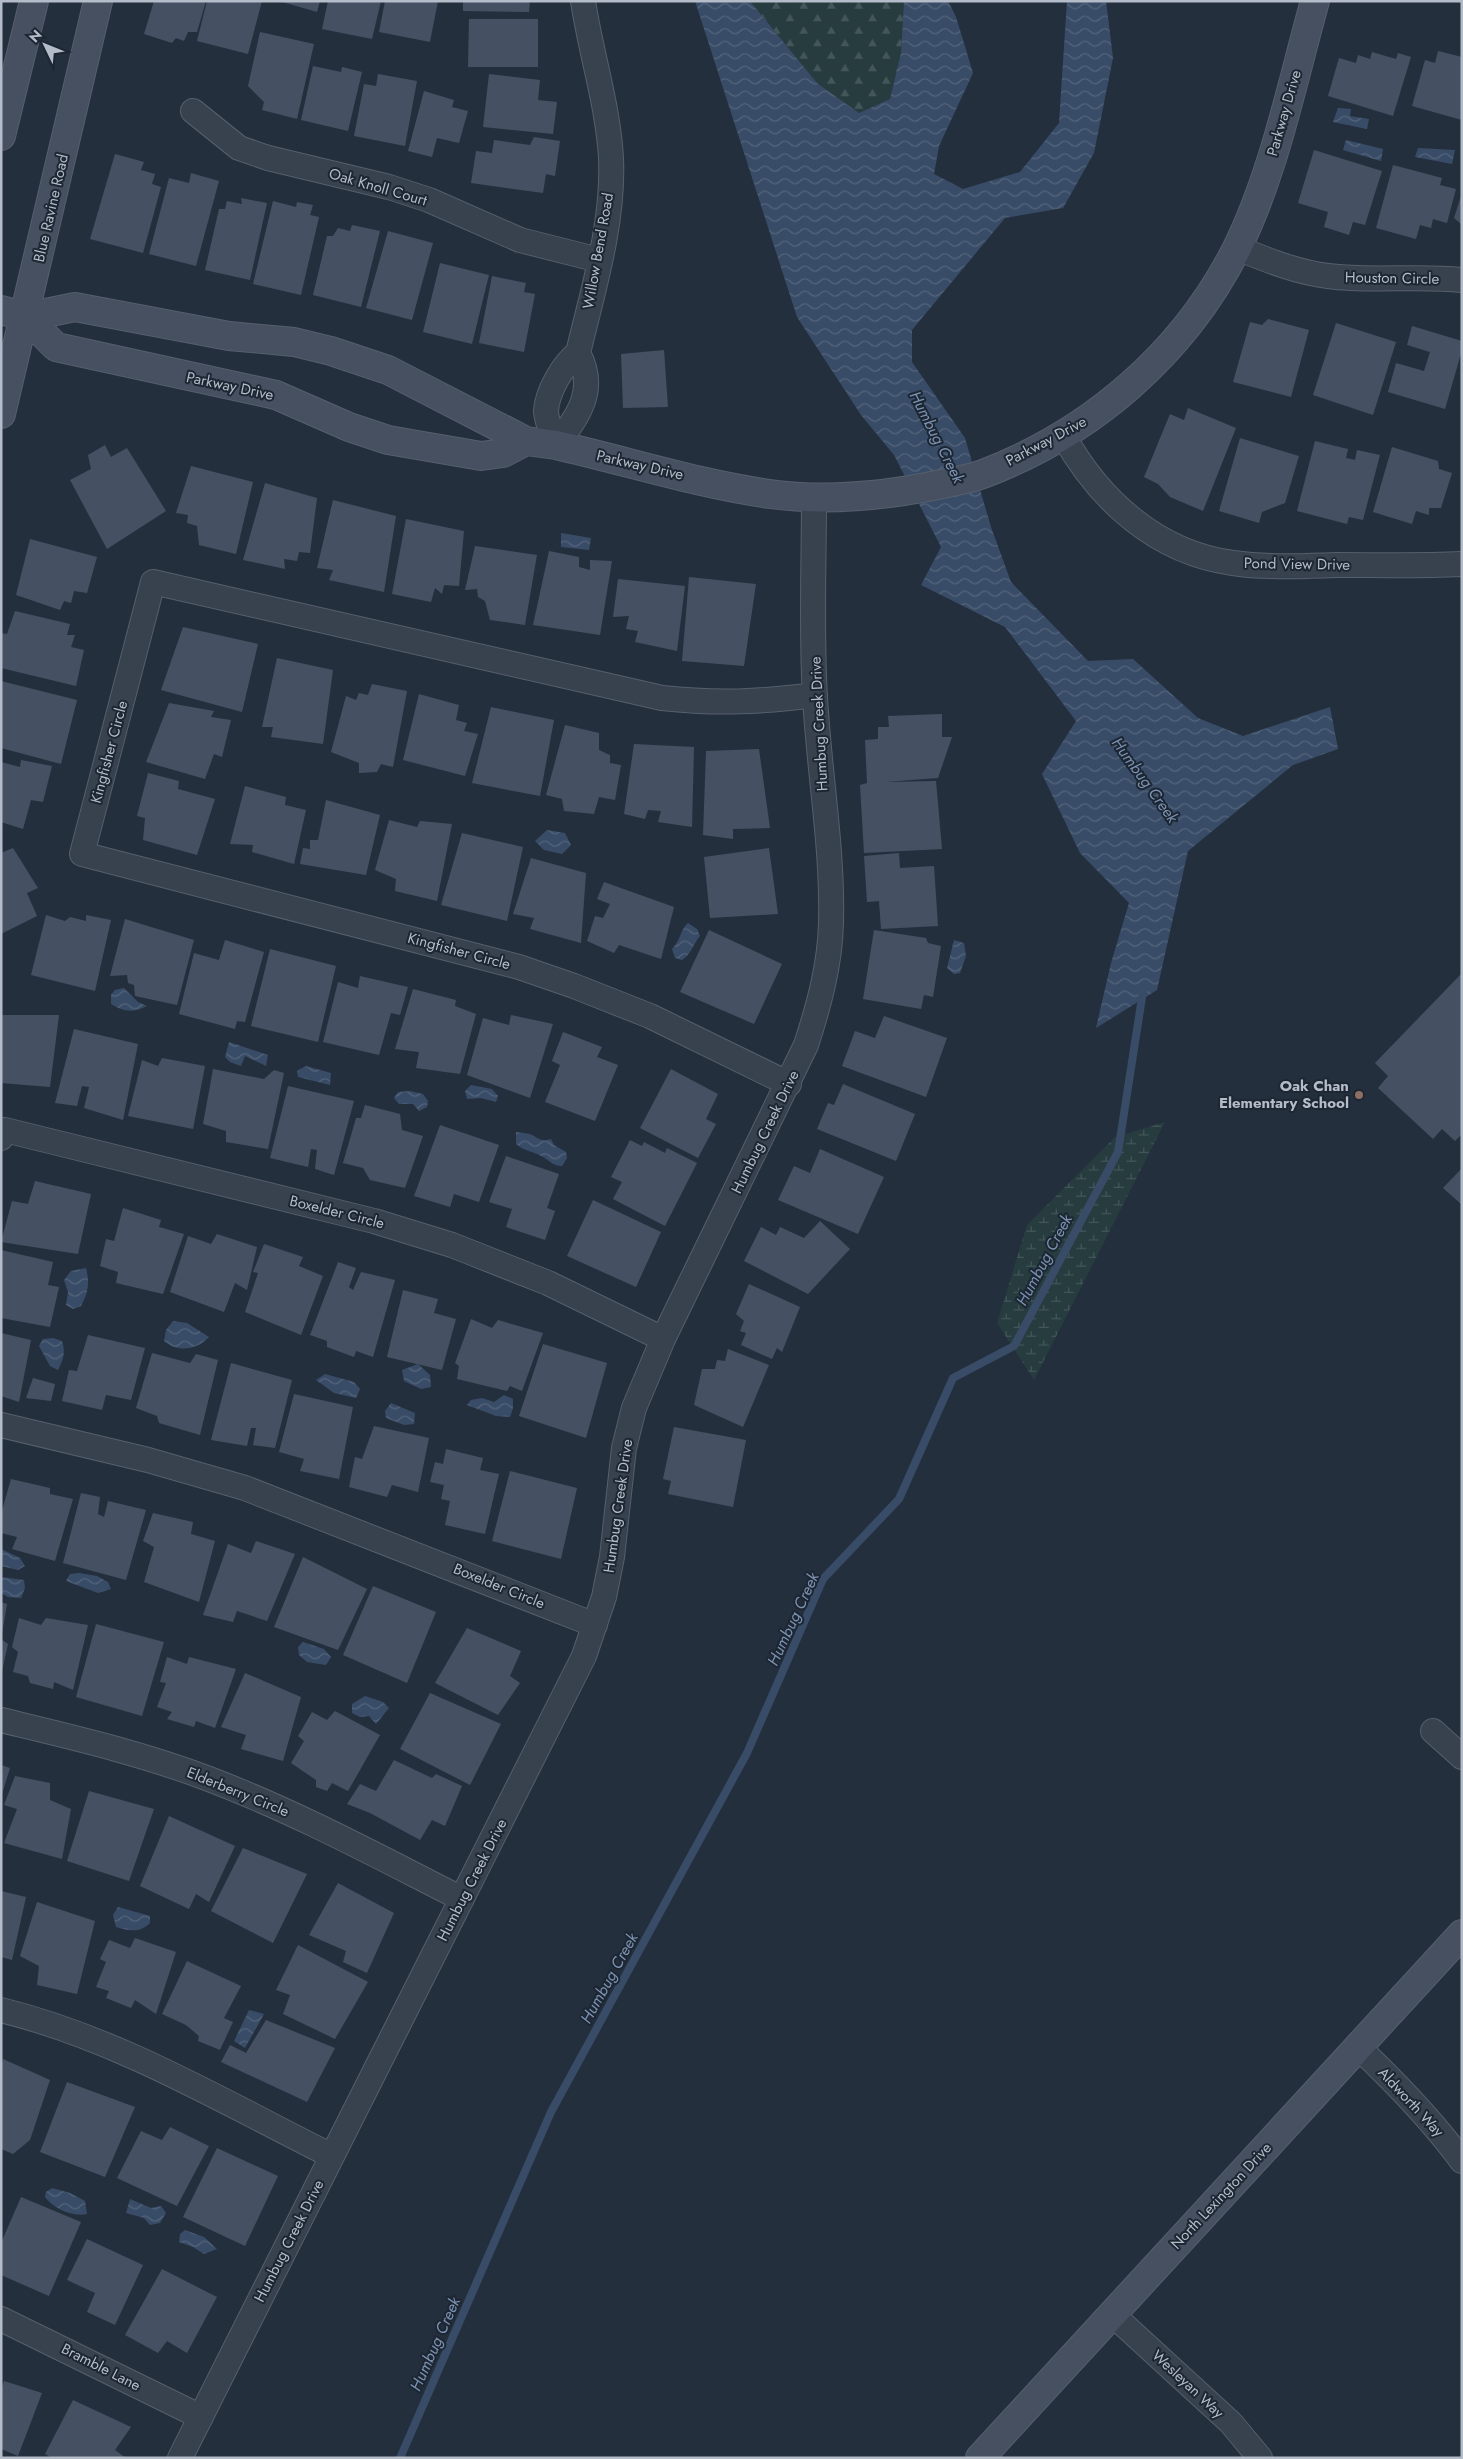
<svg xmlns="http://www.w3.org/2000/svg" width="1463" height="2459" font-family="Jost,sans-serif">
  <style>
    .forest { fill: url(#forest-firs) }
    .wetland { fill: url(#wetland-marsh) }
    .water { fill: url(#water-waves) }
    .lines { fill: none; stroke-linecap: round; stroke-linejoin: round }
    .stream { stroke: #394c67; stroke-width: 8 }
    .building { fill: #455162 }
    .street-casing { stroke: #565f6c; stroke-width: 26 }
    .secondary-casing { stroke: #565f6c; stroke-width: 30 }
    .street { stroke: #38414e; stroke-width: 24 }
    .secondary { stroke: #465061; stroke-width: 28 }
    .education-dot { fill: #8d6e63; stroke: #1d2633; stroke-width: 2 }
    .labels { text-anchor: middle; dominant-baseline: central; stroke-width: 4; stroke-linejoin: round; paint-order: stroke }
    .street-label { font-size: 15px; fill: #b4bcc9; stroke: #1d2633 }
    .poi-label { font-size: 15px; font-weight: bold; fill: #b4bcc9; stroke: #1d2633; text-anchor: end }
    .water-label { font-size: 16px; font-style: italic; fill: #7c92b1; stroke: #1d2633 }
  </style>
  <defs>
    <pattern id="forest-firs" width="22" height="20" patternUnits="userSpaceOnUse" patternTransform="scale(1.25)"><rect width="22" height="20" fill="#263c3f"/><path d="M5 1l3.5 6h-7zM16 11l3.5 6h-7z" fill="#435659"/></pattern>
    <pattern id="wetland-marsh" width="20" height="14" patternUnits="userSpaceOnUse" patternTransform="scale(1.25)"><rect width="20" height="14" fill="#263c3f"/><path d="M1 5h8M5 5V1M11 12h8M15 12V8" fill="none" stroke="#435659"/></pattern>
    <pattern id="water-waves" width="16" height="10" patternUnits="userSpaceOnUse" patternTransform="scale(1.25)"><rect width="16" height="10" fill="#394c67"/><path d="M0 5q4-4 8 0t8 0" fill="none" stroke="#53647b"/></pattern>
  </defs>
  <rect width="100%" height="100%" fill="#242f3e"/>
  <path class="forest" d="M750 1H904L901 53 890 99 859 113 817 83Z"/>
  <path class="wetland" d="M1165 1122 1034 1380 997 1323 1027 1225 1115 1137Z"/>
  <path class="water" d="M695 1H750L817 83 859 113 890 99 901 53 904 1H948L956 17 973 73 939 146 934 174 963 189 1020 172 1059 123 1067 1H1106L1113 58 1094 153 1063 208 1005 218 912 330V362L965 438 991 527 1011 582 1088 661 1133 659 1198 718 1243 736 1330 707 1338 749 1293 765 1188 851 1157 990 1096 1028 1111 963 1129 903 1080 853 1042 774 1076 721 1005 627 921 585 941 547 894 455 861 415 797 317Z
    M1338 108 1351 109 1350 116 1369 119 1367 129 1333 122Z
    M1346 140 1383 149 1381 161 1343 150Z
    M1418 148 1455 150 1452 164 1415 157Z
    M561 533 591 538 589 550 561 547Z
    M547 830 565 833 571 845 562 854 544 850 535 841Z
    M688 923 697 929 700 936C693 944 691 955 682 960L675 958 672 949C681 940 680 930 688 923Z
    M954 940 964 943 966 956 960 973 954 974 947 968Z
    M124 988 138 1002 147 1006C133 1013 124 1012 111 1004V995L115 990Z
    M229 1042 268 1055 266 1066 245 1056 241 1066 230 1062 225 1057Z
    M306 1066 331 1073 330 1085 298 1077 297 1071Z
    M471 1085 492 1089 498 1096 496 1102 481 1098 467 1099 465 1091Z
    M410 1091 423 1094 428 1101 427 1107 419 1111 413 1104H399L394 1098 398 1092Z
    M516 1132C521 1133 528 1133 532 1135 540 1139 541 1142 551 1139L554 1145 566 1152 567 1158 562 1166C552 1166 550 1160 541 1156 532 1151 524 1151 516 1144Z
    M86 1268C90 1283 88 1293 81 1306L73 1309 66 1305 68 1292 64 1280 71 1271Z
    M173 1321 187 1323 209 1337C197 1350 178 1353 164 1341L166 1330Z
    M53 1338 62 1341C66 1353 63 1360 58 1370L50 1366 39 1346 43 1339Z
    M418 1364 430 1375 431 1387 421 1389 404 1381 402 1370Z
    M325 1374 354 1382 360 1389 356 1398 334 1393 316 1380Z
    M504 1395 513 1399V1408L510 1417 496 1416 467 1405 471 1400 482 1398 494 1402Z
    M391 1403 415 1413 414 1424 404 1425 386 1418 385 1411Z
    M1 1549 20 1558 25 1566 18 1570 1 1566Z
    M79 1573 97 1576 108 1582 111 1589 98 1593 66 1581 70 1574Z
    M1 1577 24 1580 25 1588 21 1598 8 1597 1 1593Z
    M303 1642 324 1649 331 1657 326 1665 307 1662 299 1655 298 1647Z
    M365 1696 383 1702 389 1708 376 1724 369 1716 360 1717 352 1713V1704Z
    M118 1907 150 1916V1923C140 1933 128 1931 116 1927L113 1915Z
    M249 2010 264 2014 245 2048 234 2041Z
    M52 2188 70 2193 85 2201 87 2214C72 2217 54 2209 45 2197L46 2192Z
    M130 2199 151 2208 161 2206 166 2213 160 2223 150 2225 144 2218 126 2213Z
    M185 2230 204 2237 217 2249 204 2254 193 2247 179 2242 180 2234Z"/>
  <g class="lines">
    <path class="stream" d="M400 2458 551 2112 747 1753 823 1579 899 1499 953 1378 1014 1346 1118 1152 1143 991"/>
  </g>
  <path class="building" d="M154 1H206L197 32H188L184 41 176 38 172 43 144 34Z
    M207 1H262L248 54 197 41Z
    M279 1H320L317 12Z
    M328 1H381L372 39 322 29Z
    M385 1H438L430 42 379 32Z
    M463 1H530L529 12 463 11Z
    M469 19H538V67H468Z
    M260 32 314 44 297 119 262 110 264 102 248 86Z
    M1438 51 1462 57V120L1412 106 1425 60 1435 63Z
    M1372 52 1396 59 1398 53 1411 57 1393 116 1328 96 1339 58 1356 63 1358 55 1370 59Z
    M313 66 341 72 342 67 362 72 348 131 301 120Z
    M378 74 417 81 405 146 354 136 364 84 376 86Z
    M489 74 540 80 538 100 557 102 553 134 483 127Z
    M424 91 454 100 452 107 468 111 459 143 437 138 432 157 408 151Z
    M534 137 560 141 555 176 546 174 543 193 471 183 476 151 492 153 494 140 530 145Z
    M1314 150 1382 171 1365 225 1353 222 1349 235 1324 227 1328 212 1298 203Z
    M115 154 144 162 141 170 155 174 152 184 161 187 143 253 90 239Z
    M1393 165 1442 178 1440 185 1456 189 1447 223 1433 219 1431 228 1420 225 1416 239 1376 228Z
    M191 173 219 181 196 266 149 254 169 178 189 183Z
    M1462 193V225L1454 218Z
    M241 198 267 203 250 280 205 270 219 209H225L227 201 242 204Z
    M273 201 296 207 297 202 313 205 310 215 319 217 301 295 253 284Z
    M352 225 380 231 361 307 313 295 327 236H333L338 228 350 231Z
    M388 231 433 243 412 320 366 308Z
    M440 263 489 275 472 344 423 332Z
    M492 276 526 283 524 292 535 294 524 352 479 343Z
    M1268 319 1309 330 1291 397 1233 382 1250 322 1262 325Z
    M1336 323 1396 342 1373 415 1313 395Z
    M1412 326 1462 341V350L1445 409 1388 392 1396 363 1424 371 1430 352 1407 345Z
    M664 350 668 407 623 408 621 354Z
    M1188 408 1236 428 1203 511 1170 497 1158 484 1144 477 1170 414 1184 420Z
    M1240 438 1299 456 1285 503 1262 512 1259 523 1219 511Z
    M1315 441 1348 449 1346 458 1355 460 1357 450 1380 455 1363 520 1349 517 1347 524 1297 511Z
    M105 445 111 457 127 448 166 511 107 549 70 480 91 469 88 455Z
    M1392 447 1438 461 1439 469 1452 473 1441 508H1429V515L1416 511 1412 524 1373 512Z
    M191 466 253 482 236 554 199 545 197 526 187 523 188 515 176 513Z
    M265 483 317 498 310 553 299 552 297 561 284 559 285 569 243 560Z
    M333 500 396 516 384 592 329 580 333 570 317 568Z
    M406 519 464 531 459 586 444 585 442 594 435 588 431 602 392 594Z
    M30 539 97 557 87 593 74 591 71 603 64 601 60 610 16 595Z
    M475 546 537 555 525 625 490 620 485 601 478 597 477 589 465 590Z
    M549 551 579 557V567L590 570V560L612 561 600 635 533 625Z
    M689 577 756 584 744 666 682 661Z
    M618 579 685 586 677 651 635 642 638 631 626 629 629 616 613 617Z
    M15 611 70 624 67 635H75L71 647 84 650 76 686 1 668V633L7 634Z
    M183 627 258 644 242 712 161 690Z
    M277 658 333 670 323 744 271 737 273 727H262Z
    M1 681 77 700 61 764 1 748Z
    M372 684 407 691 393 767 381 764 377 772 359 773V763L331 752 346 696 356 700 359 693 368 695Z
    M419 694 459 705 456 720 467 723 464 731 478 734 465 776 403 760Z
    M169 703 214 711 211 717 231 720 222 757 214 754 205 779 146 762Z
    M491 707 554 720 540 796 472 783Z
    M942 714V737H952L938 778 885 782 936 781 942 849 864 853 860 785 867 783 865 740 878 739V727H889L888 716Z
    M565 725 599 733V750L610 755V763L621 765 615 800 599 797 594 814 564 811 562 799 546 795Z
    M634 744 694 747 692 827 658 822 661 811 648 810 645 819 624 814Z
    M759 749 770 828 733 829V839L703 835 706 751Z
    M21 760 52 766 43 802 31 800 23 829 1 822V762L20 767Z
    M148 773 179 781 178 789 215 799 197 855 143 840 145 818 137 816Z
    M245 786 286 797 285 805 306 810 294 864 252 852 253 845 230 844Z
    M326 800 380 815 366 875 300 864 303 848 310 849V840H318Z
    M389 820 417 827 420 821 452 824 437 901 395 891 396 879 375 870Z
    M462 833 523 847 507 921 441 905Z
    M13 848 38 888 27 893 37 916 1 934V853Z
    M769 848 778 914 710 918 704 857Z
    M899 853 900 868 934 866 938 926 881 929 879 901 867 902 864 856Z
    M531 858 586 873 581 943 530 929 534 918 513 914Z
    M604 882 674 907 661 959 619 945 614 953 587 941 595 916 603 918 610 904 597 899Z
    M46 915 65 921 70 917 86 921V915L111 920 95 991 31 975Z
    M125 919 194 940 177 1005 135 996 134 985 128 983 127 975 110 976Z
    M709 930 782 964 754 1024 680 992Z
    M874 930 926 938 928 943 941 946 933 997 924 995 921 1009 863 999Z
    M225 940 264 952 245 1022 237 1021 235 1029 179 1014 194 953 219 960Z
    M270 949 336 966 318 1042 251 1026Z
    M1462 973V1134L1455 1141 1442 1129 1433 1139 1378 1088 1388 1076 1375 1063Z
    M360 976 408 987 400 1015 391 1013 379 1055 323 1042 338 982 358 988Z
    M413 989 456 1000 455 1006 476 1014 460 1074 416 1068 419 1052 395 1049Z
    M1 1015H59L50 1087 1 1083Z
    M511 1015 553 1024 530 1098 467 1075 483 1018 509 1025Z
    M884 1016 947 1038 926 1097 842 1066 855 1031 875 1038Z
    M74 1029 138 1044 123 1120 84 1108 89 1087 82 1086 77 1106 55 1103Z
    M563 1032 602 1047 597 1057 618 1065 595 1121 545 1102 560 1065 552 1061Z
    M162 1058 205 1066 193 1129 128 1116 142 1060 158 1066Z
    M213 1069 264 1079 274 1070 284 1073 268 1149 226 1142V1131L203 1124Z
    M671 1069 718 1094 706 1119 716 1124 698 1158 640 1128Z
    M843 1084 915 1114 896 1161 817 1129 828 1103 834 1105Z
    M288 1086 354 1101 334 1175 315 1169 317 1150 311 1149 308 1167 270 1158Z
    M365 1105 400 1114 402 1130 423 1136 405 1188 370 1180 363 1168 343 1163 356 1118H361Z
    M440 1125 499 1145 479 1202 454 1194 450 1207 414 1196Z
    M630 1140 642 1146 644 1142 665 1153 667 1148 697 1163 665 1226 613 1199 622 1182 611 1177Z
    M820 1149 884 1177 858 1234 778 1200 794 1166 810 1173Z
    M506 1156 559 1174 547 1208 555 1211 545 1240 506 1227 512 1209 489 1202Z
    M1462 1168V1205L1443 1188Z
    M35 1181 91 1194 78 1254 1 1242 12 1201 28 1204Z
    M593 1200 661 1232 636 1287 567 1256Z
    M123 1208 161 1220 159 1227 184 1234 163 1294 116 1283 118 1272 100 1266 106 1239 114 1241Z
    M820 1221 850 1249 808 1294 744 1261 761 1227 776 1235 780 1227 804 1238Z
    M217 1234 257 1247 247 1290 235 1283 224 1312 170 1292 188 1236 211 1244Z
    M264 1244 303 1257 299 1266 323 1276 301 1335 245 1312 258 1273 253 1272Z
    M1 1250 53 1262 48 1285 59 1287 50 1327 1 1318Z
    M338 1262 356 1268 349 1287 353 1290 361 1272 395 1280 373 1357 356 1351 354 1357 327 1347V1341L310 1335Z
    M749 1284 800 1307 782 1352 777 1348 772 1359 741 1345 746 1333 740 1331 744 1321 736 1314Z
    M403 1290 438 1299 434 1313 456 1319 442 1370 387 1357Z
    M471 1319 492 1328 498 1320 543 1333 522 1391 510 1386 507 1391 457 1379 459 1366 455 1363Z
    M1 1333 31 1340 19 1402 1 1396Z
    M88 1335 145 1348 131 1400 106 1395 102 1410 62 1401 69 1370 77 1371Z
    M543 1344 607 1363 586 1438 519 1416Z
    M728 1349 769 1365 743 1427 694 1405 702 1369H715L717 1360 725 1361Z
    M152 1353 190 1363 196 1354 218 1360 200 1435 159 1423 157 1416 136 1408Z
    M231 1363 292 1380 275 1448 253 1445 256 1428H251L247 1446 211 1440Z
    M33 1378 55 1384 51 1401 26 1398Z
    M294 1394 353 1407 339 1479 300 1471 304 1459 279 1452Z
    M374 1426 429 1438 418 1492 392 1485 387 1497 349 1487 355 1457 362 1459Z
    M674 1427 746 1440 733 1507 668 1494 671 1481 663 1479Z
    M446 1449 483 1458 480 1470 499 1474 485 1534 445 1525 450 1501 441 1499 444 1485 430 1482 435 1462 443 1464Z
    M510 1471 577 1488 561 1559 492 1541Z
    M11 1479 50 1488V1494L73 1499 55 1561 12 1549 17 1537 1 1533V1514Z
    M81 1493 100 1497 98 1514 104 1517 108 1501 146 1510 126 1580 63 1563Z
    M153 1513 193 1522 191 1534 215 1541 199 1602 144 1582 154 1547 143 1541Z
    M256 1541 295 1554 267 1621 237 1611 233 1622 203 1615 228 1544 251 1553Z
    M303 1557 367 1589 338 1650 274 1627Z
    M373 1586 436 1612 407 1683 343 1655Z
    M1 1602 7 1604 2 1634H1Z
    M19 1618 41 1625 46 1618 88 1625 73 1690 54 1682 53 1689 30 1683 28 1676 13 1672 18 1652 12 1647Z
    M96 1624 164 1642 142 1716 76 1697Z
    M467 1628 521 1651 510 1676 520 1683 498 1715 435 1683Z
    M1 1639 8 1644 2 1671 1 1670Z
    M167 1657 187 1664 189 1657 236 1669 215 1728 196 1721 194 1727 167 1719 172 1712 157 1707 166 1683 160 1682Z
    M245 1673 301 1697 283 1761 241 1749 246 1735 221 1727Z
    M430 1693 501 1724 470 1785 400 1749Z
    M335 1711 380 1735 348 1791 332 1783 327 1791 316 1787V1780L291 1763 304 1741 298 1736 312 1712 327 1720Z
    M394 1760 432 1778 436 1774 462 1786 445 1826 432 1820 420 1840 370 1813 347 1804 360 1784 376 1791Z
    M1 1765 10 1768 2 1794H1Z
    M15 1776 50 1783V1800L71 1809 62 1859 4 1843 17 1809 4 1805Z
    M89 1791 154 1809 129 1881 67 1861Z
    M169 1816 235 1846 209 1902 196 1894 189 1909 140 1886Z
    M243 1848 307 1874 273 1943 211 1911Z
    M338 1883 394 1913 367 1973 343 1962 346 1951 309 1935Z
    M1 1891 26 1897 12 1960 1 1957Z
    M37 1902 95 1921 77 1994 37 1985 39 1966 20 1956Z
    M135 1938 176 1952 156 2014 135 2000 131 2008 106 1998 109 1991 96 1987 106 1962 100 1959 109 1940 130 1948Z
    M298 1945 368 1982 335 2039 283 2014 290 1995 276 1990Z
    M187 1961 241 1986 224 2018 233 2022 220 2050 198 2041 199 2036 186 2025 162 2014Z
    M266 2020 335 2048 307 2102 221 2062 230 2045 246 2053Z
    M3 2059 50 2080 30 2140 13 2154 1 2149V2067Z
    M67 2082 135 2107 105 2177 40 2152Z
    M170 2127 209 2146 177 2206 117 2178 141 2131 162 2140Z
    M217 2148 278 2176 245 2246 183 2217Z
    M21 2197 81 2222 49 2296 1 2275V2243Z
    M87 2239 143 2265 115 2325 87 2312 95 2293 67 2280Z
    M162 2269 217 2297 187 2353 167 2341 158 2353 125 2335Z
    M4 2381 42 2393 18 2456 1 2449V2390Z
    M73 2400 131 2427 115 2450 126 2458H52L45 2454Z"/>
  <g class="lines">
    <g class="street-casing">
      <path id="street" d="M193 111 239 148 268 158 389 187 429 200 520 240 599 260
        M1237 248C1267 260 1296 272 1328 276 1373 282 1417 275 1462 280
        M1063 435C1099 500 1157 553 1233 563 1267 568 1302 566 1336 565 1378 565 1420 566 1462 564
        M556 445C553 435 546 421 546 411 547 392 563 364 578 353 593 290 614 223 611 158 608 105 591 54 583 1
        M556 445C578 416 598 390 578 353
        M789 1084 650 1016 574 986 519 967 82 854 153 582 662 698C718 704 760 702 815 695
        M1 1138 5 1130 374 1221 452 1245 548 1283 663 1339
        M1 1425 148 1460 245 1488 595 1625
        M1 1720C71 1737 141 1753 209 1779 296 1812 379 1857 462 1899
        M1433 1731 1462 1757
        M1 2010C119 2039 225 2103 332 2156
        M1358 2047C1396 2083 1431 2119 1462 2161
        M1112 2314 1231 2423 1260 2458
        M1 2319 201 2417
        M180 2458 584 1656 604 1597 612 1557 624 1448 634 1408 663 1339 806 1045C819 1005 830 965 831 923 833 848 819 772 815 697 811 631 814 563 814 497"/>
    </g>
    <g class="secondary-casing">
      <path id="secondary" d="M1 136 34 1
        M1 310 26 317 56 347 276 395 349 427 388 440 481 456 503 453 526 441
        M26 317 75 307 229 336 294 342 331 351 388 370 526 441 556 445C627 461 698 484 770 494 828 502 885 496 942 484 955 481 970 479 983 474 1091 433 1183 354 1236 250 1274 174 1292 83 1315 1
        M1 414 98 1
        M980 2458 1462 1934"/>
    </g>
    <use href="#street" class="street"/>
    <use href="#secondary" class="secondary"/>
  </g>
  <circle class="education-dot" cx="1359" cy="1095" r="5"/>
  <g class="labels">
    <g class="street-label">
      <text transform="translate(1284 113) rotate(-74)">Parkway Drive</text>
      <text transform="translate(378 187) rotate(16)">Oak Knoll Court</text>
      <text transform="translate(51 208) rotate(-77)">Blue Ravine Road</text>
      <text transform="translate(598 251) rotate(-80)">Willow Bend Road</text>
      <text transform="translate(1392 278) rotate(1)">Houston Circle</text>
      <text transform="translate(230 386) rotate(12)">Parkway Drive</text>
      <text transform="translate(1046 441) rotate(-28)">Parkway Drive</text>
      <text transform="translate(640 465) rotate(13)">Parkway Drive</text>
      <text transform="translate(1297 564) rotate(1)">Pond View Drive</text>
      <text transform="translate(819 724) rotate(-93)">Humbug Creek Drive</text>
      <text transform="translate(109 752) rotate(-75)">Kingfisher Circle</text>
      <text transform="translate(459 951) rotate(15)">Kingfisher Circle</text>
      <text transform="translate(765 1132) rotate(-64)">Humbug Creek Drive</text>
      <text transform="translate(337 1212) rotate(14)">Boxelder Circle</text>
      <text transform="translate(618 1506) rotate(-82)">Humbug Creek Drive</text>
      <text transform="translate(499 1586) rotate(22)">Boxelder Circle</text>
      <text transform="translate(238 1792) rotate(22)">Elderberry Circle</text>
      <text transform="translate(472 1880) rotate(-63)">Humbug Creek Drive</text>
      <text transform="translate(1411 2102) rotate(47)">Aldworth Way</text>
      <text transform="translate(1221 2196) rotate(-47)">North Lexington Drive</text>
      <text transform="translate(289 2241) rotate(-63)">Humbug Creek Drive</text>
      <text transform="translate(101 2367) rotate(27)">Bramble Lane</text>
      <text transform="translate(1188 2384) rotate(43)">Wesleyan Way</text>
    </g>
    <g class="poi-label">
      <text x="1349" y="1086">Oak Chan<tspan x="1349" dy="17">Elementary School</tspan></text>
    </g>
    <g class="water-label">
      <text transform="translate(937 437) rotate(63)">Humbug Creek</text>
      <text transform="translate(1145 780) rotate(54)">Humbug Creek</text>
      <text transform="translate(1044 1260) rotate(-62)">Humbug Creek</text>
      <text transform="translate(793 1619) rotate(-65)">Humbug Creek</text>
      <text transform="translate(609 1978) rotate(-61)">Humbug Creek</text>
      <text transform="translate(435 2344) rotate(-66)">Humbug Creek</text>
    </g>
  </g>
  <rect width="1463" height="2459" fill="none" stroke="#b4bcc9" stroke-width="5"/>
  <g transform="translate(45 45) rotate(313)" stroke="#1d2633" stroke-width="4" paint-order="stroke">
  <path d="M0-4L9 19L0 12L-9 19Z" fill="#b4bcc9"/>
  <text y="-8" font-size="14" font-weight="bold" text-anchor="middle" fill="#b4bcc9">N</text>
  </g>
</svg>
